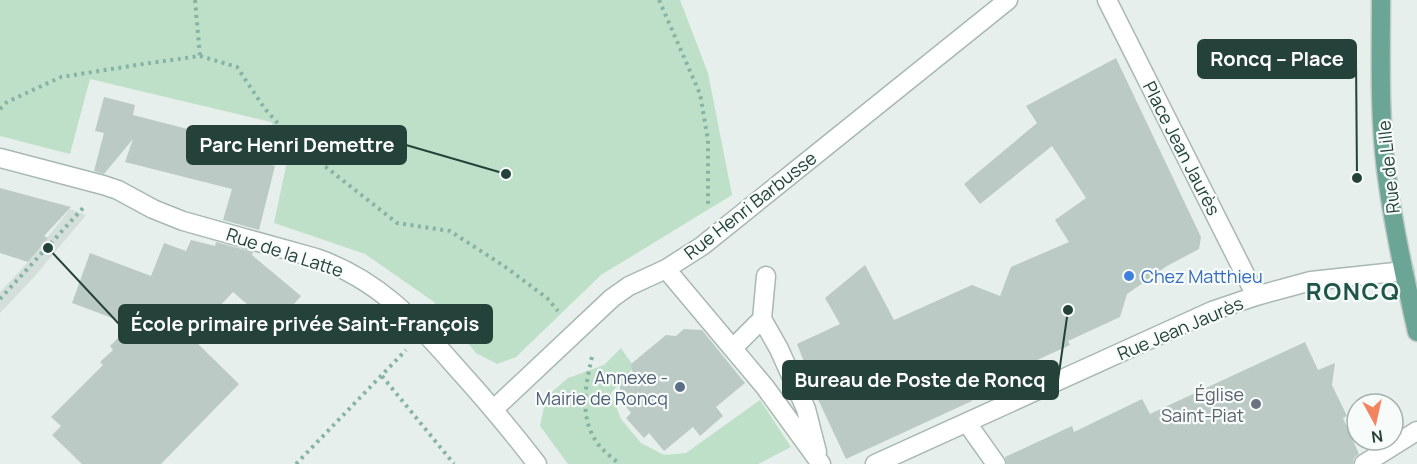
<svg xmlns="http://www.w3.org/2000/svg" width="1417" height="464" font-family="Manrope,sans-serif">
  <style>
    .built { fill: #d4dfda }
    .green { fill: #bfe0c8 }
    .building { fill: #bbcac4 }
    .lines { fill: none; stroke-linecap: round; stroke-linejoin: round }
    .minor-casing { stroke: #a8b8b2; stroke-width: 21 }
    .major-casing { stroke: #c2cac8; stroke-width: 21 }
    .path { stroke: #86b3a5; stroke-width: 4; stroke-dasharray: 3 4.5; stroke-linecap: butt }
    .minor { stroke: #fff; stroke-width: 18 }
    .major { stroke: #6aa596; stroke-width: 18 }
    .shop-dot { fill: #3f7fe0; stroke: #f7fbf9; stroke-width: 2 }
    .service-dot { fill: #5c6f8a; stroke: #f7fbf9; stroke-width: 2 }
    .worship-dot { fill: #6b7280; stroke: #f7fbf9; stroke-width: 2 }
    .labels { text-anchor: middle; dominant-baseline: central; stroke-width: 4.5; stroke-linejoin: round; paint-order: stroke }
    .street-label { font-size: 18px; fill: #24423a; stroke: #f7fbf9 }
    .shop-label { font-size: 18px; fill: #366cbe; stroke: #f7fbf9; text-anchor: start }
    .service-label { font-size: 18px; fill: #4e5e75; stroke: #f7fbf9; text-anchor: end }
    .worship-label { font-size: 18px; fill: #5b616d; stroke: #f7fbf9; text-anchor: end }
    .district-label { font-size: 24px; font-weight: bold; letter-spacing: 1.5px; fill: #1f5548; stroke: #f7fbf9 }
    .leader { fill: none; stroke: #24423a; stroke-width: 2 }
    .callout-dot { fill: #24423a; stroke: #f7fbf9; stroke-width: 2 }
    .callout { fill: #24423a; stroke: #24423a; stroke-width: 2 }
    .callout-label { font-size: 20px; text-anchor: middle; font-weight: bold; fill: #fff }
  </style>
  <rect width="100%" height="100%" fill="#e6efeb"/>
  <path class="built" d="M70 209 86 215 35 276 0 313V292L28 262Z"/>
  <path class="green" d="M0 0H680L708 73 732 195 601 275 516 357 497 364 476 353 434 302 365 254 274 223 289 152 271 122 90 79 70 154 0 136Z
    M621 348 634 367 611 393 621 419 641 443 664 455 686 453 760 400 791 447 758 464H568L540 426 546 397 568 378 604 365Z"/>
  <path class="building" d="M1116 58 1201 237 1199 249 1167 266 1127 294 1120 317 1068 341 1070 345 1000 377 1003 382 970 397 972 401 846 459 801 363 804 362 797 344 840 324 825 298 865 265 894 320 972 285 1000 296 1011 267 1069 242 1055 220 1086 198 1052 146 980 204 964 184 1037 123 1026 106Z
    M104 97 135 105 133 115 246 144 243 158 275 166 259 230 223 220 232 189 125 162 133 139 104 174 94 171 104 133 95 131Z
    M0 188 71 207 44 236 48 238 28 262 0 253Z
    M191 240 215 246 216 242 253 252 252 255 301 296 274 327 233 292 191 337 239 384 161 464H82L52 435 61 426 51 417 103 365 100 362 113 350 110 346 131 325 72 303 90 253 151 276 164 243 186 251Z
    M684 329 702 330 745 383 716 407 723 416 700 436 693 427 664 451 649 433 644 438 626 418 631 413 620 399V381L632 372 631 364 666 335 676 336Z
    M1305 342 1318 370 1335 363 1332 385 1347 416 1343 418 1359 454 1354 458 1353 464H1007L1005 457 1072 426 1074 432 1142 399 1150 414Z"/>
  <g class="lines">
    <g class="minor-casing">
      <path id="minor" d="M1107 0 1256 296
        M0 158 103 185 118 190 153 209 183 221 316 258C377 279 414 319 455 366 484 398 511 430 537 464
        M666 269 765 387 821 464
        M766 276 762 319 779 349 806 409 817 452
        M733 348 762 319
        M494 409 612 298 629 286 666 269 702 246 1008 0
        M967 423 996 464
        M875 464 1212 311 1256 296 1311 281 1404 271
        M1364 464 1417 431"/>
    </g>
    <g class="major-casing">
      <path id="major" d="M1381 0C1381 56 1379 114 1386 170 1393 225 1405 278 1417 332"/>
    </g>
    <path class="path" d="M195 0 200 56
      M659 0 700 94 708 140V207
      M0 109 7 102 61 77 143 64 200 56 237 67 265 109 283 129 322 164 397 223 450 231 504 266 547 298 558 311
      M0 299 83 208
      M592 357C585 387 579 418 598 444 604 452 613 458 619 464
      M382 376 454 464
      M296 464 406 350"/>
    <use href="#minor" class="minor"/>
    <use href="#major" class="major"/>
  </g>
  <circle class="shop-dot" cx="1129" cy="276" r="6"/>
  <circle class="service-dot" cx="680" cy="387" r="6"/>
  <circle class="worship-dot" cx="1256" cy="404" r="6"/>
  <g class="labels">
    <g class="street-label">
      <text transform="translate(1182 148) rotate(63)">Place Jean Jaurès</text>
      <text transform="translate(1388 167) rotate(-96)">Rue de Lille</text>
      <text transform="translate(750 205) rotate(-38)">Rue Henri Barbusse</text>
      <text transform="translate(285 252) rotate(18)">Rue de la Latte</text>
      <text transform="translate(1180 328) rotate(-23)">Rue Jean Jaurès</text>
    </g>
    <g class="shop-label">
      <text x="1141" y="276">Chez Matthieu</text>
    </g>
    <g class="service-label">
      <text x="668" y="377">Annexe -<tspan x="668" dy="21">Mairie de Roncq</tspan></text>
    </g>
    <g class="worship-label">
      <text x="1244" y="394">Église<tspan x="1244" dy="21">Saint-Piat</tspan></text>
    </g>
    <g class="district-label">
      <text x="1353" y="290">RONCQ</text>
    </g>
  </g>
  <path class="leader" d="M1357 178L1356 59M506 174L406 145M48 248L119 324M1068 310L1058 380"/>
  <g class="callout-dot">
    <circle cx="1357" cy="178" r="6"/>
    <circle cx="506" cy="174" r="6"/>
    <circle cx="48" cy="248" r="6"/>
    <circle cx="1068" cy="310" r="6"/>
  </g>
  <g class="callout">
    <rect x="1198" y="40" width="158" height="38" rx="6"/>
    <rect x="187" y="126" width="219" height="38" rx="6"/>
    <rect x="119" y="305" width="373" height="38" rx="6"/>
    <rect x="783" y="361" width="275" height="38" rx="6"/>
  </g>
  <g class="callout-label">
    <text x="1277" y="66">Roncq – Place</text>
    <text x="297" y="152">Parc Henri Demettre</text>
    <text x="305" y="331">École primaire privée Saint-François</text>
    <text x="920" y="387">Bureau de Poste de Roncq</text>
  </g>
  <g transform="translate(1375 422) rotate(172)"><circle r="28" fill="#f7fbf9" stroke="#a3b1ad" stroke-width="1.5"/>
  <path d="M0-4.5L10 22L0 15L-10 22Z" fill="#f4845f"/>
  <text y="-9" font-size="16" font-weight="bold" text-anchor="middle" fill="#24423a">N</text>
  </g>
</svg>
